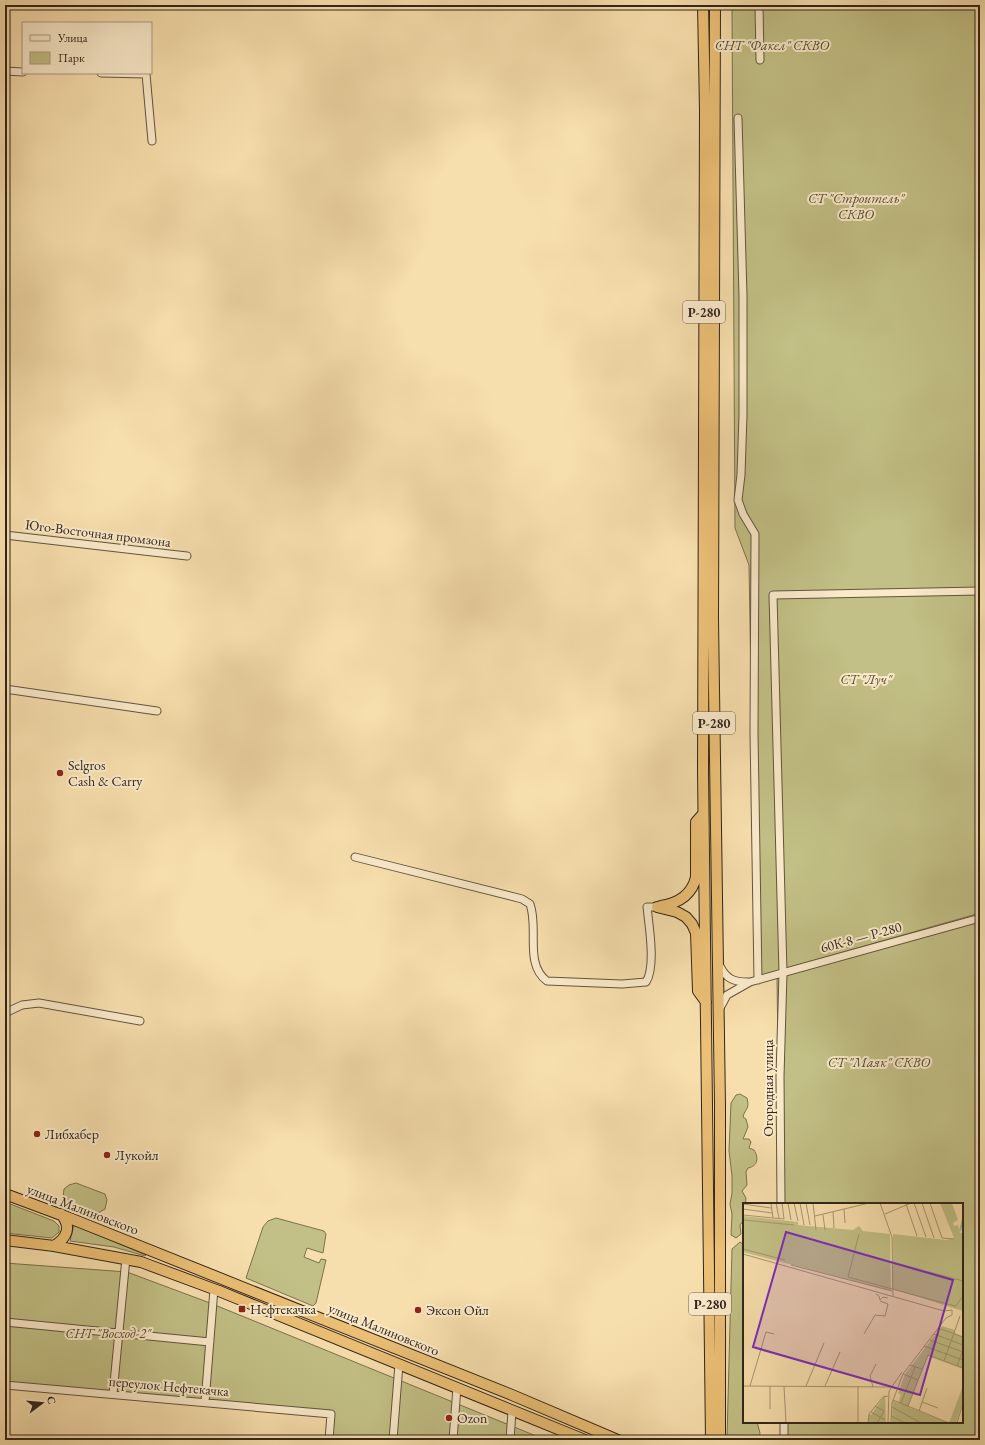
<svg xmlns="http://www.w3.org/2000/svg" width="985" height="1445" font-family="'EB Garamond',serif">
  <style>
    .green { fill: #c2c086; stroke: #7a7250 }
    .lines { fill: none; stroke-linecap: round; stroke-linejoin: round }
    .minor-casing { stroke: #62543f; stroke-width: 9 }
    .highway-casing { stroke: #31251a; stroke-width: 12 }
    .minor { stroke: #faeaca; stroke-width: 7 }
    .highway { stroke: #ecc076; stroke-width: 10 }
    .poi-dot { fill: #8f2418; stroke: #faeaca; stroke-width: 1.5 }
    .labels { text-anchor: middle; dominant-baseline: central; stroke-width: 4; stroke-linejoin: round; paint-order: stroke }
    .shield { fill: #faeaca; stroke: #6d604f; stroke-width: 1 }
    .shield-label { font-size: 13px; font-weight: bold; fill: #31251a }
    .park-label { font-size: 14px; font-style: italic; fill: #554c35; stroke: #faeaca }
    .street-label { font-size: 14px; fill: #31251a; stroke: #faeaca }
    .poi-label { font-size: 14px; fill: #31251a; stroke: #faeaca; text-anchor: start }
    .inset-river { fill: none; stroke: #9ebcaf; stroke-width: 2 }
    .inset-road { fill: none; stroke: #a89572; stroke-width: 1 }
    .view { fill: #7b2cbf; fill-opacity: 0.15; stroke: #7b2cbf; stroke-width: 2 }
    .inset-edge { fill: none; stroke: #31251a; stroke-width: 2 }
  </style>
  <rect width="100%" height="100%" fill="#f7dfad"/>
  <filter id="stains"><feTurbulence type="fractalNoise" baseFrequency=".005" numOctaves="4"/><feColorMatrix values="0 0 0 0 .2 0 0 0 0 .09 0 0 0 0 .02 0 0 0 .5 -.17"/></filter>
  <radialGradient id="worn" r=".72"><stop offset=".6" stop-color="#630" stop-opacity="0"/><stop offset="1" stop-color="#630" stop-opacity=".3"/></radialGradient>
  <path class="green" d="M732 5H980V913L756 977 749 565 735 528Z
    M980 921V1440H783L782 1422H962V1204H780L777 978Z
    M740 1094 747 1098C750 1110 745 1108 743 1117L746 1119 748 1127 743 1139H749L751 1142 749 1148 754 1150C759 1158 758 1166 748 1168L746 1172 747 1185 742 1191 746 1198 744 1220 740 1225 741 1234 736 1238 731 1235 732 1214 730 1204 732 1193V1176L729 1151 731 1103 736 1095Z
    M76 1183 105 1194 107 1200 105 1209 89 1218 62 1206 64 1189 69 1185Z
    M5 1202 54 1221 59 1226V1232L52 1238 5 1233Z
    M276 1218 324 1231 326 1234 323 1253 307 1248 304 1257 319 1263 321 1259 326 1260 316 1303 313 1306 246 1278 263 1227 268 1221Z
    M74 1225 146 1255 145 1256 114 1247 70 1241Z
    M740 1242 744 1245V1422H757L760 1433 759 1440H727V1438L732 1249Z
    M5 1263 127 1272 210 1303 546 1440H327L329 1416 5 1386Z"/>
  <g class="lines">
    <g class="minor-casing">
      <path id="minor" d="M759 5 760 60
        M5 71 23 72
        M101 73 146 74 152 141
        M738 118 743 296V415L741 475 738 500 743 514 755 534 754 733 758 980
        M5 535 187 556
        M5 689 157 711
        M355 857 522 899 530 904C539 928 524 964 547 981L622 984 646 982C656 967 649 926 647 907H657
        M720 966C726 979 734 982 748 982
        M720 1008 727 995 750 982 980 918
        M5 1013 22 1005 39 1003 140 1021
        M781 1204 780 1076 783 973 773 595 980 591
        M5 1322 210 1342
        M5 1385 331 1414 329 1440
        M113 1394 126 1258
        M205 1402 214 1289
        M784 1422V1440
        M393 1440 399 1364
        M453 1440 457 1387
        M510 1440 512 1411"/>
    </g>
    <g class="highway-casing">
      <path id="highway" d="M703 5 705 111 703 772 711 1440
        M715 5 713 619 720 1106V1440
        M661 906C679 903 692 895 696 877V822L703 814
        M657 907 677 912 686 917 692 924 696 933 698 991 706 1002
        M5 1194 67 1217 512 1395 618 1440
        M5 1240 54 1246 141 1262 219 1291 585 1440
        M54 1246C67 1238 72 1227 61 1214"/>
    </g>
    <use href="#minor" class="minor"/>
    <use href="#highway" class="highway"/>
  </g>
  <g class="poi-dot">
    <circle cx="60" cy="773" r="4"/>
    <circle cx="37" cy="1134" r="4"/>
    <circle cx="107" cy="1155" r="4"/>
    <rect x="238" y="1305" width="8" height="8" rx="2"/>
    <circle cx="418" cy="1310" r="4"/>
    <circle cx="449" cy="1418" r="4"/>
  </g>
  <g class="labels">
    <g class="shield">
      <rect x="683" y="301" width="42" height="22" rx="3"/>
      <rect x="693" y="712" width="42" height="22" rx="3"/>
      <rect x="689" y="1293" width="42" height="22" rx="3"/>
    </g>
    <g class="shield-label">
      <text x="704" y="312">Р-280</text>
      <text x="714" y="723">Р-280</text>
      <text x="710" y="1304">Р-280</text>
    </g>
    <g class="park-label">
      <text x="772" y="45">СНТ "Факел" СКВО</text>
      <text x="856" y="198">СТ "Строитель"<tspan x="856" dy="16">СКВО</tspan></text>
      <text x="866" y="679">СТ "Луч"</text>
      <text x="879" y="1062">СТ "Маяк" СКВО</text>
      <text x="108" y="1333">СНТ "Восход-2"</text>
    </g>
    <g class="street-label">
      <text transform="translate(98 533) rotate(7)">Юго-Восточная промзона</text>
      <text transform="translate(861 937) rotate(-15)">60К-8 — Р-280</text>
      <text transform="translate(768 1088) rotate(-90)">Огородная улица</text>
      <text transform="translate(83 1209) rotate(21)">улица Малиновского</text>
      <text transform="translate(384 1329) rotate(22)">улица Малиновского</text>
      <text transform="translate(169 1386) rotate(5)">переулок Нефтекачка</text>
    </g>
    <g class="poi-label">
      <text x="68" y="765">Selgros<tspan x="68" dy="16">Cash &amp; Carry</tspan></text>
      <text x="45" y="1134">Либхабер</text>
      <text x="115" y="1155">Лукойл</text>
      <text x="250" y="1309">Нефтекачка</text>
      <text x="426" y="1310">Эксон Ойл</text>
      <text x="457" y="1418">Ozon</text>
    </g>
  </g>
  <g transform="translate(743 1203)">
    <rect width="220" height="220" fill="#f7dfad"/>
    <path d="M197 0H209L215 17 210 20 211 23 215 22 217 30H220V108L149 86 150 31 203 37 211 35ZM0 13 55 19V22L110 27 116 23 120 28 147 31 148 88 0 49ZM199 123 212 127V130L220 134V166L185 153 165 204 205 220H149L150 198 155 200 158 192 155 190 162 171ZM220 183V198L213 220H206ZM142 192 143 220H126V211L128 212Z" fill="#c2c086"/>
    <path class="inset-river" d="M217 28 220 16"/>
    <path class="inset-road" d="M28 0 30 15M33 0 36 15M45 0 48 17M51 0 55 18M57 0 61 22M63 0 67 22M70 0 73 27M137 0 149 34 150 93M171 0 183 34M179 0 191 35M187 0 199 35 211 36M0 1 28 5M163 1 174 33M0 6 29 10M101 6 102 20M90 9 91 25M142 11 168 0M0 12 41 16 39 0M80 12 82 27M72 13 126 0M0 17 51 22M116 31 105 74 212 103M0 46 42 57M111 49 146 59M0 51 201 108 209 107V112L203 115 160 171 149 200 148 220M149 59 220 78M48 62 149 88M133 91 136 93 137 97 140 94 145 95M212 104 220 93M195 125 220 134M121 131 132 112 142 113 145 101 137 98M191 131 220 142M187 137 220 149M181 143 220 157M201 158 217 113M167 162 179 166M214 163 220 147M160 171 175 177M0 183 147 184M7 183 23 129 31 131M41 183 43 220M63 183 81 140M82 183 97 149M130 184 127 173 133 161M150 197 206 220M179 199 195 205M158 200 172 164M132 203 141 208 134 220M165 203 185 152 220 165M149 204 178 220M27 206V183M176 208 184 185M128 209 142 217M148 213 162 220M145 219 146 188 159 169M115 220V183M125 220 126 211 140 194 145 193M214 220 220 200"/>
    <path class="view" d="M43 29 210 77 177 192 10 144Z"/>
    <rect width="220" height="220" class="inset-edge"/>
  </g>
  <rect width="985" height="1445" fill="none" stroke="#f7dfad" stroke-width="20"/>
  <rect x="6" y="6" width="973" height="1433" fill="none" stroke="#31251a" stroke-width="2"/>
  <rect x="10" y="10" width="965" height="1425" fill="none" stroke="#31251a"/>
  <rect x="22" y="22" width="130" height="52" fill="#faeaca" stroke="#aa9b84"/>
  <rect x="30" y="35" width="20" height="6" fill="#faeaca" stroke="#aa9b84"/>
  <text x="58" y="42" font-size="12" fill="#31251a">Улица</text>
  <rect x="30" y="52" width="20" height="12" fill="#c2c086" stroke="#aa9b84"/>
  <text x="58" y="62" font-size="12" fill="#31251a">Парк</text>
  <g transform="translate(42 1403) rotate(74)" stroke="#faeaca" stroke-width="3" paint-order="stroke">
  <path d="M0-3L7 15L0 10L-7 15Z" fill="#31251a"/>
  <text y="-6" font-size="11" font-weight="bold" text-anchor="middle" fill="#31251a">С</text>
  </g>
  <rect width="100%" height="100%" filter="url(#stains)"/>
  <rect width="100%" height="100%" fill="url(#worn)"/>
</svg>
